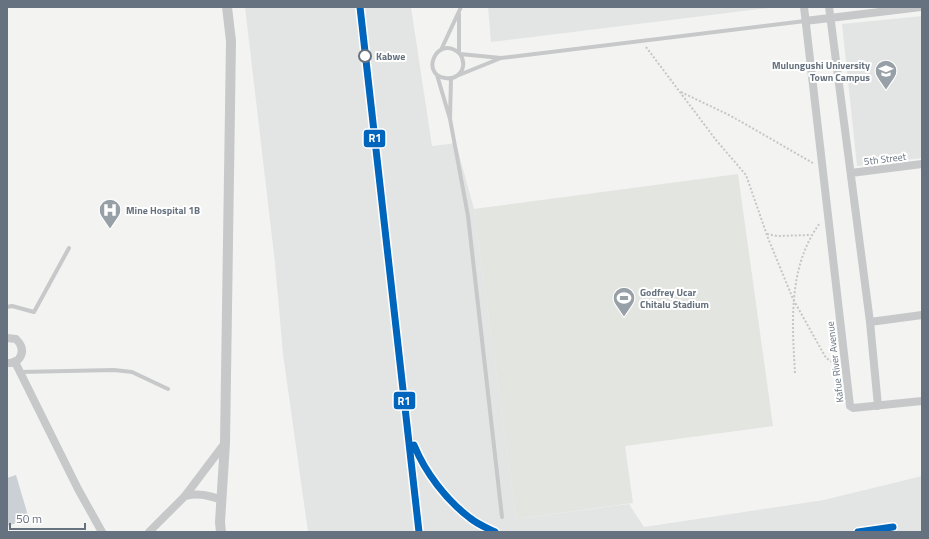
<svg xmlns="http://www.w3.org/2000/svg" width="929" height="539" font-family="'Titillium Web',sans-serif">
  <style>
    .built { fill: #e3e5e4 }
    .green { fill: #e2e5e0 }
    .water { fill: #cad0d3 }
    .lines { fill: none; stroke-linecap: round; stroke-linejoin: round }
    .path { stroke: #c5c6c7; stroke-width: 2; stroke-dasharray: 2 2; stroke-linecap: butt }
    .service { stroke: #c7c8c9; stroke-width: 4 }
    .minor { stroke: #c7c8c9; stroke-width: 8 }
    .tertiary { stroke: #c7c8c9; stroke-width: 10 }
    .rail-casing { stroke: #bebfc0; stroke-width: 4.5 }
    .rail { stroke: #fff; stroke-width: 3; stroke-dasharray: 9; stroke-linecap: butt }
    .rail-1-casing { stroke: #fff; stroke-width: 10 }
    .rail-1 { stroke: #0065bd; stroke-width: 7 }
    .stop-dot { fill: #fff; stroke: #66727f; stroke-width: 2 }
    .labels { text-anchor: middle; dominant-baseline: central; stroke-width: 4; stroke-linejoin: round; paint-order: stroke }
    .stop-label { font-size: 10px; font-weight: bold; fill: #66727f; stroke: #fff; text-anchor: start }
    .poi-label { font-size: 10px; font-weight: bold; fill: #66727f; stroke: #fff; text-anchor: start }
    .street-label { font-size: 10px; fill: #66727f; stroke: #fff }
    .line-badge { stroke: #fff; stroke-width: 1.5 }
    .badge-label { font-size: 11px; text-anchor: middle; font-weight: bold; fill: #fff }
  </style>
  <rect width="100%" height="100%" fill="#f3f3f2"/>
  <path class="built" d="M245 7H411L432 146 456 143 474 209 516 519 629 504 644 527 824 500 922 476V532H308L283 354 275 263Z
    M488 7H777L491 42Z
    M922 16V158L857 166 842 24Z"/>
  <path class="green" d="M738 174 773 426 625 446 633 503 516 519 474 209Z"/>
  <path class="water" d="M16 475 29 519 7 526V478Z"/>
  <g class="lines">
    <path class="path" d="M646 47 716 140 746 175 768 238 793 299 826 358 837 365
      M681 92 731 116 813 163
      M767 234 777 236 811 235
      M795 373C792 322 788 266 820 223"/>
    <path class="service" d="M441 50 461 7
      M459 53V14
      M460 54C464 60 465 68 459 74 455 78 450 79 445 78 419 74 438 33 460 54L501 58 805 21
      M437 75 450 119 451 78
      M459 75 501 58
      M450 119 468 216 502 517
      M7 307 12 306 34 312 69 248
      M20 372 114 370 132 372 168 389"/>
    <path class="minor" d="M804 7 850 406 853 408 922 401
      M829 7 870 322 878 406
      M805 21 921 7
      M851 173 922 164
      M870 322 922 315
      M7 338 16 339C23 346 24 353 18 360L11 363H7
      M15 362 78 489 102 532
      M185 496C199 493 208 495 222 500
      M149 532 185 496 225 443"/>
    <path class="tertiary" d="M221 532 220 522 225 443 231 41 227 7"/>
    <g class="rail-casing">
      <path id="rail" d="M405 412C407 420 408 429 411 437 419 465 447 500 470 518 477 524 487 528 495 532
        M858 532 893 527"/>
    </g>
    <use href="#rail" class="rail"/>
    <g class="rail-1-casing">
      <path id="rail-1" d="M360 7 419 532
        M414 445C425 472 446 500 470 518 477 524 487 528 495 532
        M858 532 893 527"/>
    </g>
    <use href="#rail-1" class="rail-1"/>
  </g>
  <defs>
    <g id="university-pin" transform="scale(1.15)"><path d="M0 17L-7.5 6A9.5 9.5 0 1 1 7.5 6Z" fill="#979fa7" stroke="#fff"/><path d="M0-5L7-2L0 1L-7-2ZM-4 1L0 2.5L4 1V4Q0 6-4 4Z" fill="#fff"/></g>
    <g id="hospital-pin" transform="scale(1.15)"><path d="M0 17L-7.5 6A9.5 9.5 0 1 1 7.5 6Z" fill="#979fa7" stroke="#fff"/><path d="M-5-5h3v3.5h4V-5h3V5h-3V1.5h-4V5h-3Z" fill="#fff"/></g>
    <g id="stadium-pin" transform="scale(1.15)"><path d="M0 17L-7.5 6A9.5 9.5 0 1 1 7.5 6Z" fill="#979fa7" stroke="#fff"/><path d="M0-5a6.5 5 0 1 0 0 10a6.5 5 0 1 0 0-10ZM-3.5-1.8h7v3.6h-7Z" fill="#fff"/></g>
  </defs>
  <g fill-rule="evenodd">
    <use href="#university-pin" x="886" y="71"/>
    <use href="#hospital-pin" x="110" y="210"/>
    <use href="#stadium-pin" x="624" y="298"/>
  </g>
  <circle class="stop-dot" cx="365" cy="56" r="6"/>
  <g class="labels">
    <g class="stop-label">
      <text x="376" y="56">Kabwe</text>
    </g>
    <g class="poi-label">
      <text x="870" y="65" text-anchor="end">Mulungushi University<tspan x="870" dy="12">Town Campus</tspan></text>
      <text x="126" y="210">Mine Hospital 1B</text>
      <text x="640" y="292">Godfrey Ucar<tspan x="640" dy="12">Chitalu Stadium</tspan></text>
    </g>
    <g class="street-label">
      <text transform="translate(885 159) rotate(-7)">5th Street</text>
      <text transform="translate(835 362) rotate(-97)">Kafue River Avenue</text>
    </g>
  </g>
  <g class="line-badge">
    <rect x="363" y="129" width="23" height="19" rx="4" fill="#0065bd"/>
    <rect x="393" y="391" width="23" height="19" rx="4" fill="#0065bd"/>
  </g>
  <g class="badge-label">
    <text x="375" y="142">R1</text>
    <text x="404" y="405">R1</text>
  </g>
  <rect width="929" height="539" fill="none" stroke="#66727f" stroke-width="16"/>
  <path d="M10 523v6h75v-6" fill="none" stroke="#66727f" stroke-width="2"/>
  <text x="16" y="523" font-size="12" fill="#66727f" stroke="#ffffff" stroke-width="3" paint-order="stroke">50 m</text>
</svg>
